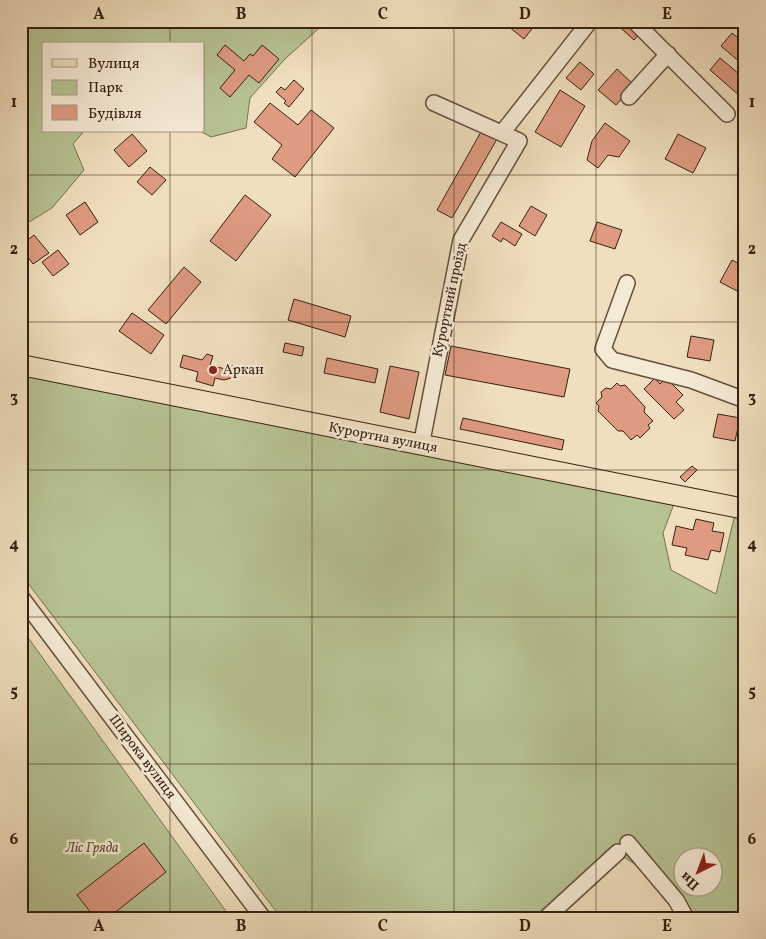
<svg xmlns="http://www.w3.org/2000/svg" width="766" height="939" font-family="Vollkorn,serif">
  <style>
    .green { fill: #b7c293; stroke: #767152; fill-rule: evenodd }
    .building { fill: #df9b82; stroke: #362011 }
    .lines { fill: none; stroke-linecap: round; stroke-linejoin: round }
    .minor-casing { stroke: #64503c; stroke-width: 18 }
    .major-casing { stroke: #362011; stroke-width: 22 }
    .minor { stroke: #f5ead5; stroke-width: 15 }
    .major { stroke: #f0dfbe; stroke-width: 20 }
    .grid { fill: none; stroke: #362011; stroke-width: 1; stroke-opacity: 0.55 }
    .poi-dot { fill: #8f2418; stroke: #f5ead5; stroke-width: 2 }
    .labels { text-anchor: middle; dominant-baseline: central; stroke-width: 5; stroke-linejoin: round; paint-order: stroke }
    .street-label { font-size: 14px; fill: #362011; stroke: #f5ead5 }
    .poi-label { font-size: 14px; fill: #362011; stroke: #f5ead5; text-anchor: start }
    .park-label { font-size: 14px; font-style: italic; fill: #5d5138; stroke: #f5ead5 }
    .neatline { fill: none; stroke: #362011; stroke-width: 2 }
    .grid-label { font-size: 16px; text-anchor: middle; font-weight: bold; fill: #362011 }
  </style>
  <rect width="100%" height="100%" fill="#f0dfbe"/>
  <filter id="stains"><feTurbulence type="fractalNoise" baseFrequency=".004" numOctaves="4"/><feColorMatrix values="0 0 0 0 .2 0 0 0 0 .09 0 0 0 0 .02 0 0 0 .5 -.17"/></filter>
  <radialGradient id="worn" r=".72"><stop offset=".6" stop-color="#630" stop-opacity="0"/><stop offset="1" stop-color="#630" stop-opacity=".3"/></radialGradient>
  <path class="green" d="M21 21H327L285 59 250 98 246 128 211 137 200 131H204V44H44V131H84L73 144 84 170 52 208 21 227Z
    M21 371 675 501 663 533 671 570 716 594 735 514 745 516V918H694L678 892 610 848 536 918H281L21 574ZM684 856H714V886H684Z
    M21 628 231 918H21Z"/>
  <path class="building" d="M514 21H538L524 39 509 27Z
    M613 21H627L640 33 634 40Z
    M732 33 745 43V61L742 64 721 46Z
    M225 45 244 61 250 54 253 56 262 45 279 59 259 83 249 75 230 97 220 88 235 70 217 55Z
    M720 58 745 79V90L740 96 710 70Z
    M580 62 594 74 581 90 566 78Z
    M617 69 634 85 616 105 598 90Z
    M294 80 304 89 289 107 284 103 286 101 276 92 281 87 285 90Z
    M560 90 585 106 561 147 535 132Z
    M270 103 298 125 311 110 334 128 295 177 272 159 282 145 254 122Z
    M605 123 630 141 619 157 608 155 598 168 587 160 592 141Z
    M482 130 497 139 452 218 437 210Z
    M132 134 147 151 129 167 114 150Z
    M678 134 706 148 693 173 665 159Z
    M150 167 166 180 152 195 137 182Z
    M245 195 271 215 236 261 210 241Z
    M85 202 98 222 80 235 66 215Z
    M531 206 547 215 535 236 519 226Z
    M501 222 522 234 515 246 503 238 501 242 492 236Z
    M597 222 622 230 615 249 590 241Z
    M34 235 49 253 33 264 28 257 21 263V245Z
    M58 250 69 264 53 276 42 262Z
    M732 260 745 267V278L737 291 720 282Z
    M184 267 201 282 166 324 148 310Z
    M294 299 351 316 345 337 288 320Z
    M744 299H745V316L739 314Z
    M132 313 164 335 151 354 119 331Z
    M691 336 714 340 710 361 687 357Z
    M285 343 304 347 302 356 283 352Z
    M451 346 570 369 564 397 445 375Z
    M207 354 213 356 210 365 225 369 226 365 233 366 231 378 224 380 215 378 213 386 196 381 198 372 180 367 183 355 202 360Z
    M327 358 378 369 375 383 324 373Z
    M390 366 419 372 409 419 380 412Z
    M655 378 660 384 666 378 683 395 676 402 684 410 674 419 644 389Z
    M617 383 620 386 625 385 645 407 644 412 653 421 648 425 650 428 640 438 637 435 631 440 623 431H618L598 411 599 406 596 403 602 397 601 392 606 388 611 389Z
    M718 414 740 418 735 441 713 437Z
    M463 418 564 440 562 450 460 429Z
    M692 466 697 470 685 482 680 477Z
    M696 519 714 523 712 531 724 533 720 552 711 550 708 560 685 555 687 548 672 545 676 526 693 530Z
    M144 843 166 872 108 918H95L77 895Z"/>
  <g class="lines">
    <g class="minor-casing">
      <path id="minor" d="M634 21 727 114
        M629 97 668 54
        M502 133 590 21
        M627 283 603 349 612 360 691 380 745 400
        M421 446 461 240 519 141 434 103
        M21 597 263 918
        M628 843 676 900 686 918
        M546 918 618 852"/>
    </g>
    <g class="major-casing">
      <path id="major" d="M21 365 745 509"/>
    </g>
    <use href="#minor" class="minor"/>
    <use href="#major" class="major"/>
  </g>
  <path class="grid" d="M170 21V44M312 21V918M454 21V918M596 21V918M170 131V918M21 175H745M21 322H745M21 470H745M21 617H745M21 764H745"/>
  <circle class="poi-dot" cx="213" cy="370" r="5"/>
  <g class="labels">
    <g class="street-label">
      <text transform="translate(450 300) rotate(-78)">Курортний проїзд</text>
      <text transform="translate(383 438) rotate(11)">Курортна вулиця</text>
      <text transform="translate(142 757) rotate(53)">Широка вулиця</text>
    </g>
    <g class="poi-label">
      <text x="223" y="370">Аркан</text>
    </g>
    <g class="park-label">
      <text x="92" y="848">Ліс Гряда</text>
    </g>
  </g>
  <rect width="766" height="939" fill="none" stroke="#f0dfbe" stroke-width="55"/>
  <rect x="42" y="42" width="162" height="90" fill="#f5ead5" stroke="#a99987"/>
  <rect x="52" y="59" width="25" height="8" fill="#f0dfbe" stroke="#a99987"/>
  <text x="88" y="68" font-size="15" fill="#362011">Вулиця</text>
  <rect x="52" y="80" width="25" height="15" fill="#b7c293" stroke="#a99987"/>
  <text x="88" y="92" font-size="15" fill="#362011">Парк</text>
  <rect x="52" y="105" width="25" height="15" fill="#df9b82" stroke="#a99987"/>
  <text x="88" y="118" font-size="15" fill="#362011">Будівля</text>
  <g transform="translate(698 872) rotate(222)"><circle r="24" fill="#f5ead5" stroke="#a99987"/>
  <path d="M0-4L9 19L0 12L-9 19Z" fill="#8f2418"/>
  <text y="-8" font-size="14" font-weight="bold" text-anchor="middle" fill="#362011">Пн</text>
  </g>
  <rect x="28" y="28" width="710" height="884" class="neatline"/>
  <g class="grid-label">
    <text x="99" y="19">A</text>
    <text x="241" y="19">B</text>
    <text x="383" y="19">C</text>
    <text x="525" y="19">D</text>
    <text x="667" y="19">E</text>
    <text x="14" y="107">1</text>
    <text x="752" y="107">1</text>
    <text x="14" y="254">2</text>
    <text x="752" y="254">2</text>
    <text x="14" y="402">3</text>
    <text x="752" y="402">3</text>
    <text x="14" y="549">4</text>
    <text x="752" y="549">4</text>
    <text x="14" y="696">5</text>
    <text x="752" y="696">5</text>
    <text x="14" y="844">6</text>
    <text x="752" y="844">6</text>
    <text x="99" y="931">A</text>
    <text x="241" y="931">B</text>
    <text x="383" y="931">C</text>
    <text x="525" y="931">D</text>
    <text x="667" y="931">E</text>
  </g>
  <rect width="100%" height="100%" filter="url(#stains)"/>
  <rect width="100%" height="100%" fill="url(#worn)"/>
</svg>
